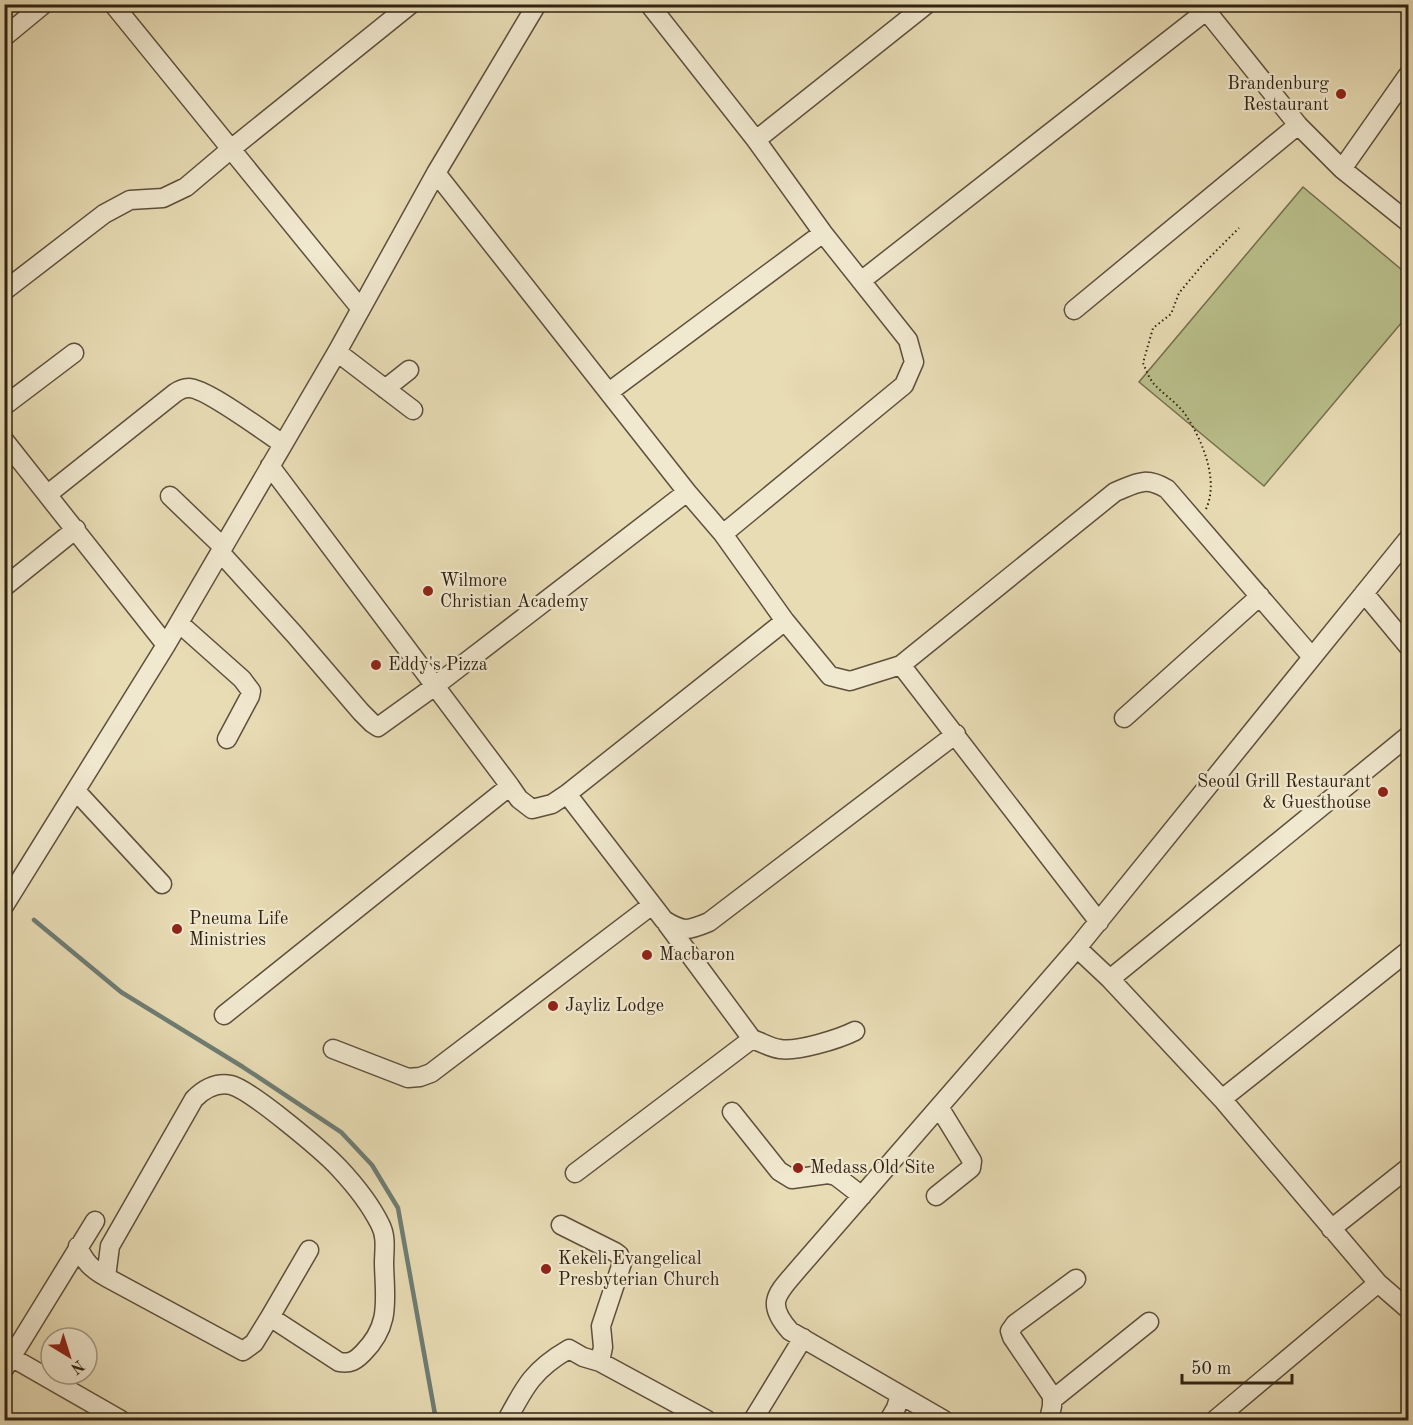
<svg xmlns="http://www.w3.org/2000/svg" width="1413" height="1425" font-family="'Old Standard TT',serif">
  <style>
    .green { fill: #b9bf8b; stroke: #74704f; stroke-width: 1.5 }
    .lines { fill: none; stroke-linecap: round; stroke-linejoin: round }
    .stream { stroke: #6e7d74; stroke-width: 4.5 }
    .minor-casing { stroke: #5e503c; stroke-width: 21 }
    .path { stroke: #302213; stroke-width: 2; stroke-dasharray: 1.5 3; stroke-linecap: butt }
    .minor { stroke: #f0e8cf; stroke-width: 18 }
    .poi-dot { fill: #8f2418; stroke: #f0e8cf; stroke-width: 2 }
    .labels { text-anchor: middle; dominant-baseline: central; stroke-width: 4.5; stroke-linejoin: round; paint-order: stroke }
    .poi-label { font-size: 18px; fill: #302213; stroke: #f0e8cf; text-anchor: start }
  </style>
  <rect width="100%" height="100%" fill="#e8dcb5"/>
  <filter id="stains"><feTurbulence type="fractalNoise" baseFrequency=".00333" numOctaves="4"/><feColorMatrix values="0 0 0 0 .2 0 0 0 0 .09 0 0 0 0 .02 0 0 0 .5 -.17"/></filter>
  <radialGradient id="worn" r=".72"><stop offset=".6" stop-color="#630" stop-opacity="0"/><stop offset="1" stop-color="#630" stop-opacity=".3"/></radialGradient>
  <path class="green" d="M1303 187 1408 275V315L1264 486 1139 382Z"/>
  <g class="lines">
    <path class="stream" d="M34 920 121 992 243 1067 341 1132 372 1165 398 1208 436 1420"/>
    <g class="minor-casing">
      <path id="minor" d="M113 4 361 309
        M649 4 756 140 823 233 908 340 914 362 904 385 723 534
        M1201 4 1298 125 1342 169 1408 222
        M4 37 44 4
        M756 140 927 4
        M1342 169 1408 75
        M436 173 687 492 723 534 785 621 830 676 850 681 901 665 1115 492C1137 483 1145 476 1167 489L1312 657
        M861 281 1206 11
        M4 291 104 214 130 200 163 198 186 187 231 149 411 4
        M1074 310 1298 125
        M337 352 413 410
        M385 389 409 370
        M609 392 823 233
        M4 406 74 353
        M4 440 166 645
        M270 466 510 786
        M48 494 175 393C178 391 184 388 188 388 205 387 266 433 283 444
        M170 496 223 547
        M220 552 295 635 361 712 372 723 378 727 435 686 687 492
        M4 587 76 529
        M1364 593 1408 646
        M179 623 242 679 251 691 250 696 227 739
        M901 665 1099 922
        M1124 718 1260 596
        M76 791 162 884
        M567 794 664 920C683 932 688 931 709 922L956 734
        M4 906 166 645 337 352 436 173 537 4
        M1077 948 1110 979 1408 736
        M1110 979 1222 1099 1378 1283 1215 1420
        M224 1015 510 786 519 799 532 809 552 804 567 794 785 621
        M752 1039C761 1042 771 1048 780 1049 797 1052 839 1039 855 1031
        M333 1049 408 1078 420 1077 431 1073 652 905
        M1222 1099 1408 951
        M732 1112 779 1171 792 1179 828 1174 836 1176 862 1196
        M575 1173 752 1039 667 924
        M936 1196 971 1168 972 1161 939 1107
        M561 1225 615 1252 619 1255 622 1263 601 1326 603 1347 600 1362
        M1331 1229 1408 1168
        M78 1246C84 1262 92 1269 106 1277L110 1246 194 1099C203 1090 216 1082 231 1085 251 1090 323 1151 339 1168 354 1184 370 1204 380 1224 387 1237 384 1250 384 1264 385 1301 391 1325 363 1353 355 1361 350 1364 339 1362L270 1317 309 1250
        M106 1277 243 1351 254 1343 270 1317
        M1378 1283 1408 1309
        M4 1353 121 1420
        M4 1369 95 1221
        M1052 1400 1149 1322
        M507 1420C525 1386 534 1369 569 1349L583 1357 600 1362 707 1420
        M753 1420 803 1338
        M889 1420 896 1408 900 1395
        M944 1420 790 1331C764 1302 778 1293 799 1268L1077 948 1408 539
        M1049 1420 1052 1406V1396L1012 1337 1010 1331 1015 1324 1076 1279"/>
    </g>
    <path class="path" d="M1206 509C1219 481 1203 442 1187 417 1179 404 1164 395 1154 384 1149 378 1146 370 1143 363L1153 328 1171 314 1179 293 1204 263 1239 228"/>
    <use href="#minor" class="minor"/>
  </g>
  <g class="poi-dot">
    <circle cx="1341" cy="94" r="6"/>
    <circle cx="428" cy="591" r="6"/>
    <circle cx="376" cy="665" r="6"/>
    <circle cx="1383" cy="792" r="6"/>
    <circle cx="177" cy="929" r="6"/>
    <circle cx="647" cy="955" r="6"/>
    <circle cx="553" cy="1006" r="6"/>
    <circle cx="798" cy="1168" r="6"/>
    <circle cx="546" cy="1269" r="6"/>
  </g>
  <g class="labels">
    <g class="poi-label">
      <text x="1329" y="84" text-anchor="end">Brandenburg<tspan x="1329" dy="21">Restaurant</tspan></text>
      <text x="440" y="581">Wilmore<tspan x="440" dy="21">Christian Academy</tspan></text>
      <text x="388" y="665">Eddy's Pizza</text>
      <text x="1371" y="782" text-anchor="end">Seoul Grill Restaurant<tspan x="1371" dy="21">&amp; Guesthouse</tspan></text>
      <text x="189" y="919">Pneuma Life<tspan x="189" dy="21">Ministries</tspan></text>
      <text x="659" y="955">Macbaron</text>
      <text x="565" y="1006">Jayliz Lodge</text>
      <text x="810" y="1168">Medass Old Site</text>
      <text x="558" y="1259">Kekeli Evangelical<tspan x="558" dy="21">Presbyterian Church</tspan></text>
    </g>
  </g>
  <rect width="1413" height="1425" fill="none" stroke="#e8dcb5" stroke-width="24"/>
  <rect x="6" y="6" width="1401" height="1413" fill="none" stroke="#302213" stroke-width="3"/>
  <rect x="12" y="12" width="1389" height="1401" fill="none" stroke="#302213" stroke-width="1.5"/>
  <g transform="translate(69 1356) rotate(142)"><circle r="28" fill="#f0e8cf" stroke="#a39984" stroke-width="1.5"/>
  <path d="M0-4.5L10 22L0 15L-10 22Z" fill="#8f2418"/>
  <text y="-9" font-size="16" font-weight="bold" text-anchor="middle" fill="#302213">N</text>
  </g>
  <path d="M1182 1374v9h110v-9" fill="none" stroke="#302213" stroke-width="3"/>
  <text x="1191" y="1374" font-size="18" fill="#302213" stroke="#f0e8cf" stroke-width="4.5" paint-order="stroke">50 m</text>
  <rect width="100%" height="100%" filter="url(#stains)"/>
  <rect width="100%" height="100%" fill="url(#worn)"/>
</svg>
